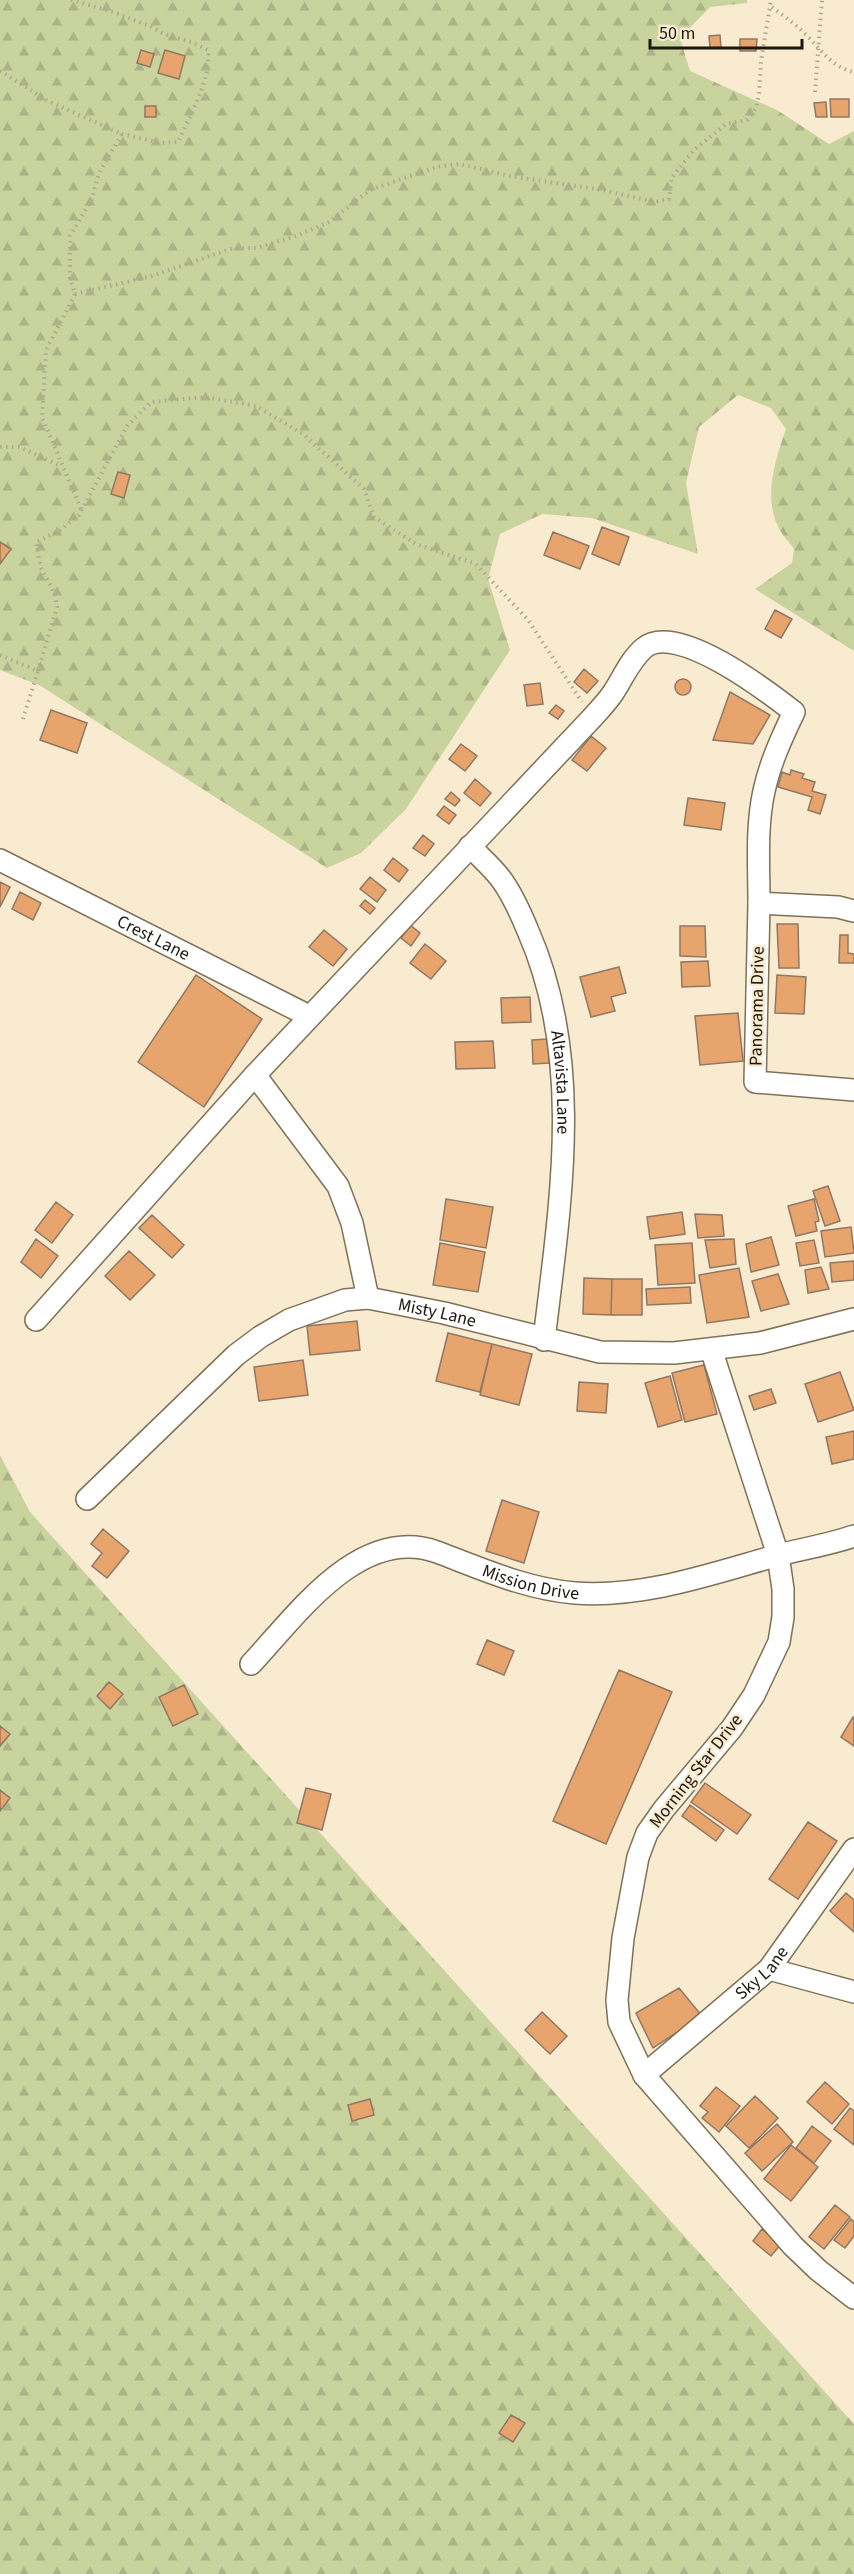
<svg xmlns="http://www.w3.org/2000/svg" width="854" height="2574" font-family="'Source Sans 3',sans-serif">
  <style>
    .forest { fill: url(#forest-firs) }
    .building { fill: #e8a46d; stroke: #907866; stroke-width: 1.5 }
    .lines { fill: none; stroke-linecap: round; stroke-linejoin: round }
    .minor-casing { stroke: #7d7158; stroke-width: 24 }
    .path { stroke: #b1a690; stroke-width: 4; stroke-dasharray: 1.5 4.5; stroke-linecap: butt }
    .minor { stroke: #fff; stroke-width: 21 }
    .labels { text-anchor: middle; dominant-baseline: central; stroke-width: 5; stroke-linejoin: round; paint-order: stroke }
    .street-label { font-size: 18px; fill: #1c170d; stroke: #f9ebcf }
  </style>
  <defs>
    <pattern id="forest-firs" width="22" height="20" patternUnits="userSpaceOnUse" patternTransform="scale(1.5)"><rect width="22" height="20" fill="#c9d39e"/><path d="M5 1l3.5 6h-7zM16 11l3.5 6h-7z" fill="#acb487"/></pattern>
  </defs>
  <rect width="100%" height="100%" fill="#f9ebcf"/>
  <path class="forest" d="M0 0H747V3L710 7 680 38 690 71 777 110 829 144 854 131V651L755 589 792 563 794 549C789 542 781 534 778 526 763 496 776 458 786 429L771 408 738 395 699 427 686 483 698 554 592 518 542 514 500 534 488 579 510 650 406 809 361 853 327 868 39 685 0 670Z
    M0 1455 30 1512 854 2424V2574H0Z"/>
  <path class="building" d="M720 35 721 47 710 48 709 36Z
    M740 39H757L756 51H740Z
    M141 50 154 54 150 67 137 63Z
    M165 50 185 56 179 79 158 73Z
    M830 99H849V117H831Z
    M826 102 827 117H816L814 103Z
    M145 106H156V117H145Z
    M118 472 130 475 124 498 111 494Z
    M602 527 629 537 619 565 592 554Z
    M553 532 589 546 580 569 544 555Z
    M0 542 11 549 0 564Z
    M775 610 792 619 781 638 765 629Z
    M584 669 598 681 587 693 574 682Z
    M675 687a8 8 0 1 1 16 0a8 8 0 1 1-16 0Z
    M540 683 543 704 527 706 524 685Z
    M730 692 770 715 753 744 713 740Z
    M556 705 564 711 558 719 549 713Z
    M51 710 87 723 77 753 40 740Z
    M591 736 606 748 587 771 572 760Z
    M461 744 477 756 465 771 449 759Z
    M791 770 804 774 802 778 815 782 812 791 826 795 820 814 808 810 812 797 778 787 782 772 790 775Z
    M475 779 491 793 480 806 464 793Z
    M451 792 460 800 455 806 445 799Z
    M688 798 725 803 721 830 684 825Z
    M444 806 456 815 449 824 437 815Z
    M423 835 434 844 425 856 413 848Z
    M393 858 408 870 399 882 384 870Z
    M370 877 386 890 377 902 360 889Z
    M0 882 10 887 0 907Z
    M20 892 41 903 33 920 12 909Z
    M365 900 375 908 370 914 360 906Z
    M777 924H798L799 968H779Z
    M410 925 420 933 411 946 401 938Z
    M680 926H705L706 957 680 956Z
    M324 930 347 949 333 966 309 947Z
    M840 935H848V953L854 954V963H839Z
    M425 944 446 961 431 979 410 963Z
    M708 961 710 986 682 987 681 962Z
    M619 967 626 993 611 997 615 1011 591 1017 580 977Z
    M196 975 262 1019 204 1107 138 1062Z
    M777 975 806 977 804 1014 775 1013Z
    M530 997 531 1022 502 1023 501 998Z
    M738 1013 743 1061 700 1065 695 1016Z
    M548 1039 549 1063 533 1064 532 1040Z
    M493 1041 495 1068 456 1069 455 1042Z
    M828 1186 840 1221 825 1226 813 1191Z
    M446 1199 493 1207 486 1248 440 1240Z
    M814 1199 819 1221 815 1222 817 1231 796 1236 788 1206Z
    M56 1202 73 1215 52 1243 35 1230Z
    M682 1212 685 1234 650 1239 647 1217Z
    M695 1214 722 1215 724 1236 698 1238Z
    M152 1215 184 1245 172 1258 139 1228Z
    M851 1227 854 1253 825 1257 821 1231Z
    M771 1237 779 1265 751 1272 746 1244Z
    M36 1239 58 1256 41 1278 21 1262Z
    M734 1239 736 1264 710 1268 705 1240Z
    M814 1240 819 1263 800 1266 796 1243Z
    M440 1243 485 1252 478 1292 433 1285Z
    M692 1243 695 1283 658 1285 655 1245Z
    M129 1251 155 1275 130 1300 105 1276Z
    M854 1261V1280L832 1282 830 1263Z
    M821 1267 829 1289 808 1293 805 1270Z
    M739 1268 749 1317 707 1323 699 1275Z
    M778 1274 789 1304 761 1311 752 1281Z
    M584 1278 612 1279 611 1315 583 1314Z
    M612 1279H642V1315H611Z
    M690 1287 691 1303 647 1305 646 1289Z
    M357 1321 360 1350 310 1355 307 1326Z
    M448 1333 492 1344 480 1392 436 1381Z
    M492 1344 532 1354 519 1405 480 1395Z
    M303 1360 308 1395 259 1401 254 1367Z
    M704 1365 717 1414 685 1422 672 1373Z
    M840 1372 854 1410 818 1422 805 1384Z
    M670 1376 682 1420 658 1427 645 1383Z
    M579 1382 608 1384 606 1413 577 1411Z
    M771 1389 776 1403 754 1410 749 1396Z
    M854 1431V1459L832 1464 826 1437Z
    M502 1500 539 1512 524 1563 486 1551Z
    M103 1529 129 1551 107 1578 92 1566 102 1553 91 1544Z
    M487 1640 514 1651 504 1675 477 1664Z
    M619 1670 672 1692 606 1844 553 1821Z
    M109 1682 123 1694 110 1709 97 1696Z
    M184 1685 198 1714 173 1726 159 1697Z
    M853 1717 854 1718V1746L841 1737Z
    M0 1726 10 1734 0 1746Z
    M705 1783 751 1815 737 1834 691 1802Z
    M306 1788 331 1794 322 1830 297 1823Z
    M0 1790 10 1798 0 1811Z
    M690 1805 724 1830 716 1841 682 1816Z
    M808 1822 837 1841 798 1899 769 1879Z
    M846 1893 854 1900V1932L830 1911Z
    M679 1988 702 2016 653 2048 636 2013Z
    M542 2012 567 2036 550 2054 525 2030Z
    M825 2082 849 2104 832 2124 807 2102Z
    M716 2087 740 2106 719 2132 702 2118 708 2112 700 2106Z
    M755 2096 778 2118 749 2148 726 2126Z
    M370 2099 374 2115 352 2121 348 2105Z
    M850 2108 854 2111V2145L834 2129Z
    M777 2124 793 2142 762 2171 745 2153Z
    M812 2126 831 2141 814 2163 796 2148Z
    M791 2145 818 2167 791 2201 764 2179Z
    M835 2205 850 2217 824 2249 809 2237Z
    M851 2219 854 2222V2236L845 2248 834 2240Z
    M762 2229 781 2244 771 2256 753 2241Z
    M511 2415 525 2423 513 2442 499 2433Z"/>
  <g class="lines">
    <g class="minor-casing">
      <g id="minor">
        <path id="s1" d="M470 846C480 857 492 867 501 879 513 895 521 914 528 931 585 1060 560 1205 544 1340"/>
        <path id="s2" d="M0 860 309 1016"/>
        <path d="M759 903 755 1082 854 1090"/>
        <path d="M255 1075 338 1186 352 1223 368 1298"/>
        <path d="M36 1320 255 1075 592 718C599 710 607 702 613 693 623 678 630 660 644 648 676 621 767 691 794 712 782 737 770 763 764 791 756 827 759 867 759 903L838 907 854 911"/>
        <path d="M711 1349 778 1555 783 1589V1617L779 1642 754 1695 732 1728 664 1809 647 1833 638 1857 623 1938 617 2000 619 2022 644 2075 793 2246 818 2270 854 2298"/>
        <path id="s3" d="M87 1499 236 1355 260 1337 289 1320 345 1300 368 1298 444 1313 600 1352 674 1353 760 1343 854 1319"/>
        <path id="s4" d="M251 1664C296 1616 360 1524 437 1552 482 1569 526 1589 575 1593 643 1598 711 1574 775 1556 801 1549 828 1545 854 1536"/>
        <path d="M769 1969 854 1992"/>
        <path id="s5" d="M644 2075 769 1969 854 1849"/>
      </g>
    </g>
    <path class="path" d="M71 0 113 12 150 26 164 34 191 42 208 50C211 81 190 115 178 142L161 143 122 134
      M772 7C782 15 793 22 802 31 820 47 830 67 854 72
      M0 71 48 101 122 134 99 173 92 199 70 236V278L75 294 46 350 42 417 81 509
      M815 92 822 0
      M75 294 152 276 233 248H256L296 236 329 222 370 190 436 167 460 164 509 176 603 190 654 202 669 199 672 177 694 150 726 124 747 120 756 108 759 94 761 61 771 0
      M0 447H19L61 466
      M0 655 38 671 23 719
      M38 671 57 607 55 594 41 568 36 542 59 531 79 515 127 426 151 402 205 397 256 406 303 434 364 489 374 517 416 544 476 564 528 620 582 702"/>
    <use href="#minor" class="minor"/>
  </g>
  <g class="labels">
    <g class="street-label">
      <text stroke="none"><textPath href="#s2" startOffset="172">Crest Lane</textPath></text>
      <text transform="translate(757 1006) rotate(-89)">Panorama Drive</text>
      <text stroke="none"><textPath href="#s1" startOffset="260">Altavista Lane</textPath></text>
      <text stroke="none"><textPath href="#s3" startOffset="424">Misty Lane</textPath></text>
      <text stroke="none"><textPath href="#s4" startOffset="330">Mission Drive</textPath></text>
      <text transform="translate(696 1771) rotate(-52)">Morning Star Drive</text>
      <text stroke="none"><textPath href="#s5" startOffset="156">Sky Lane</textPath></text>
    </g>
  </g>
  <path d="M650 39v9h152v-9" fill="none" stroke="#1c170d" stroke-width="3"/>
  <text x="659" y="39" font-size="18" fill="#1c170d" stroke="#f9ebcf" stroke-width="4.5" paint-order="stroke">50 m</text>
</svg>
